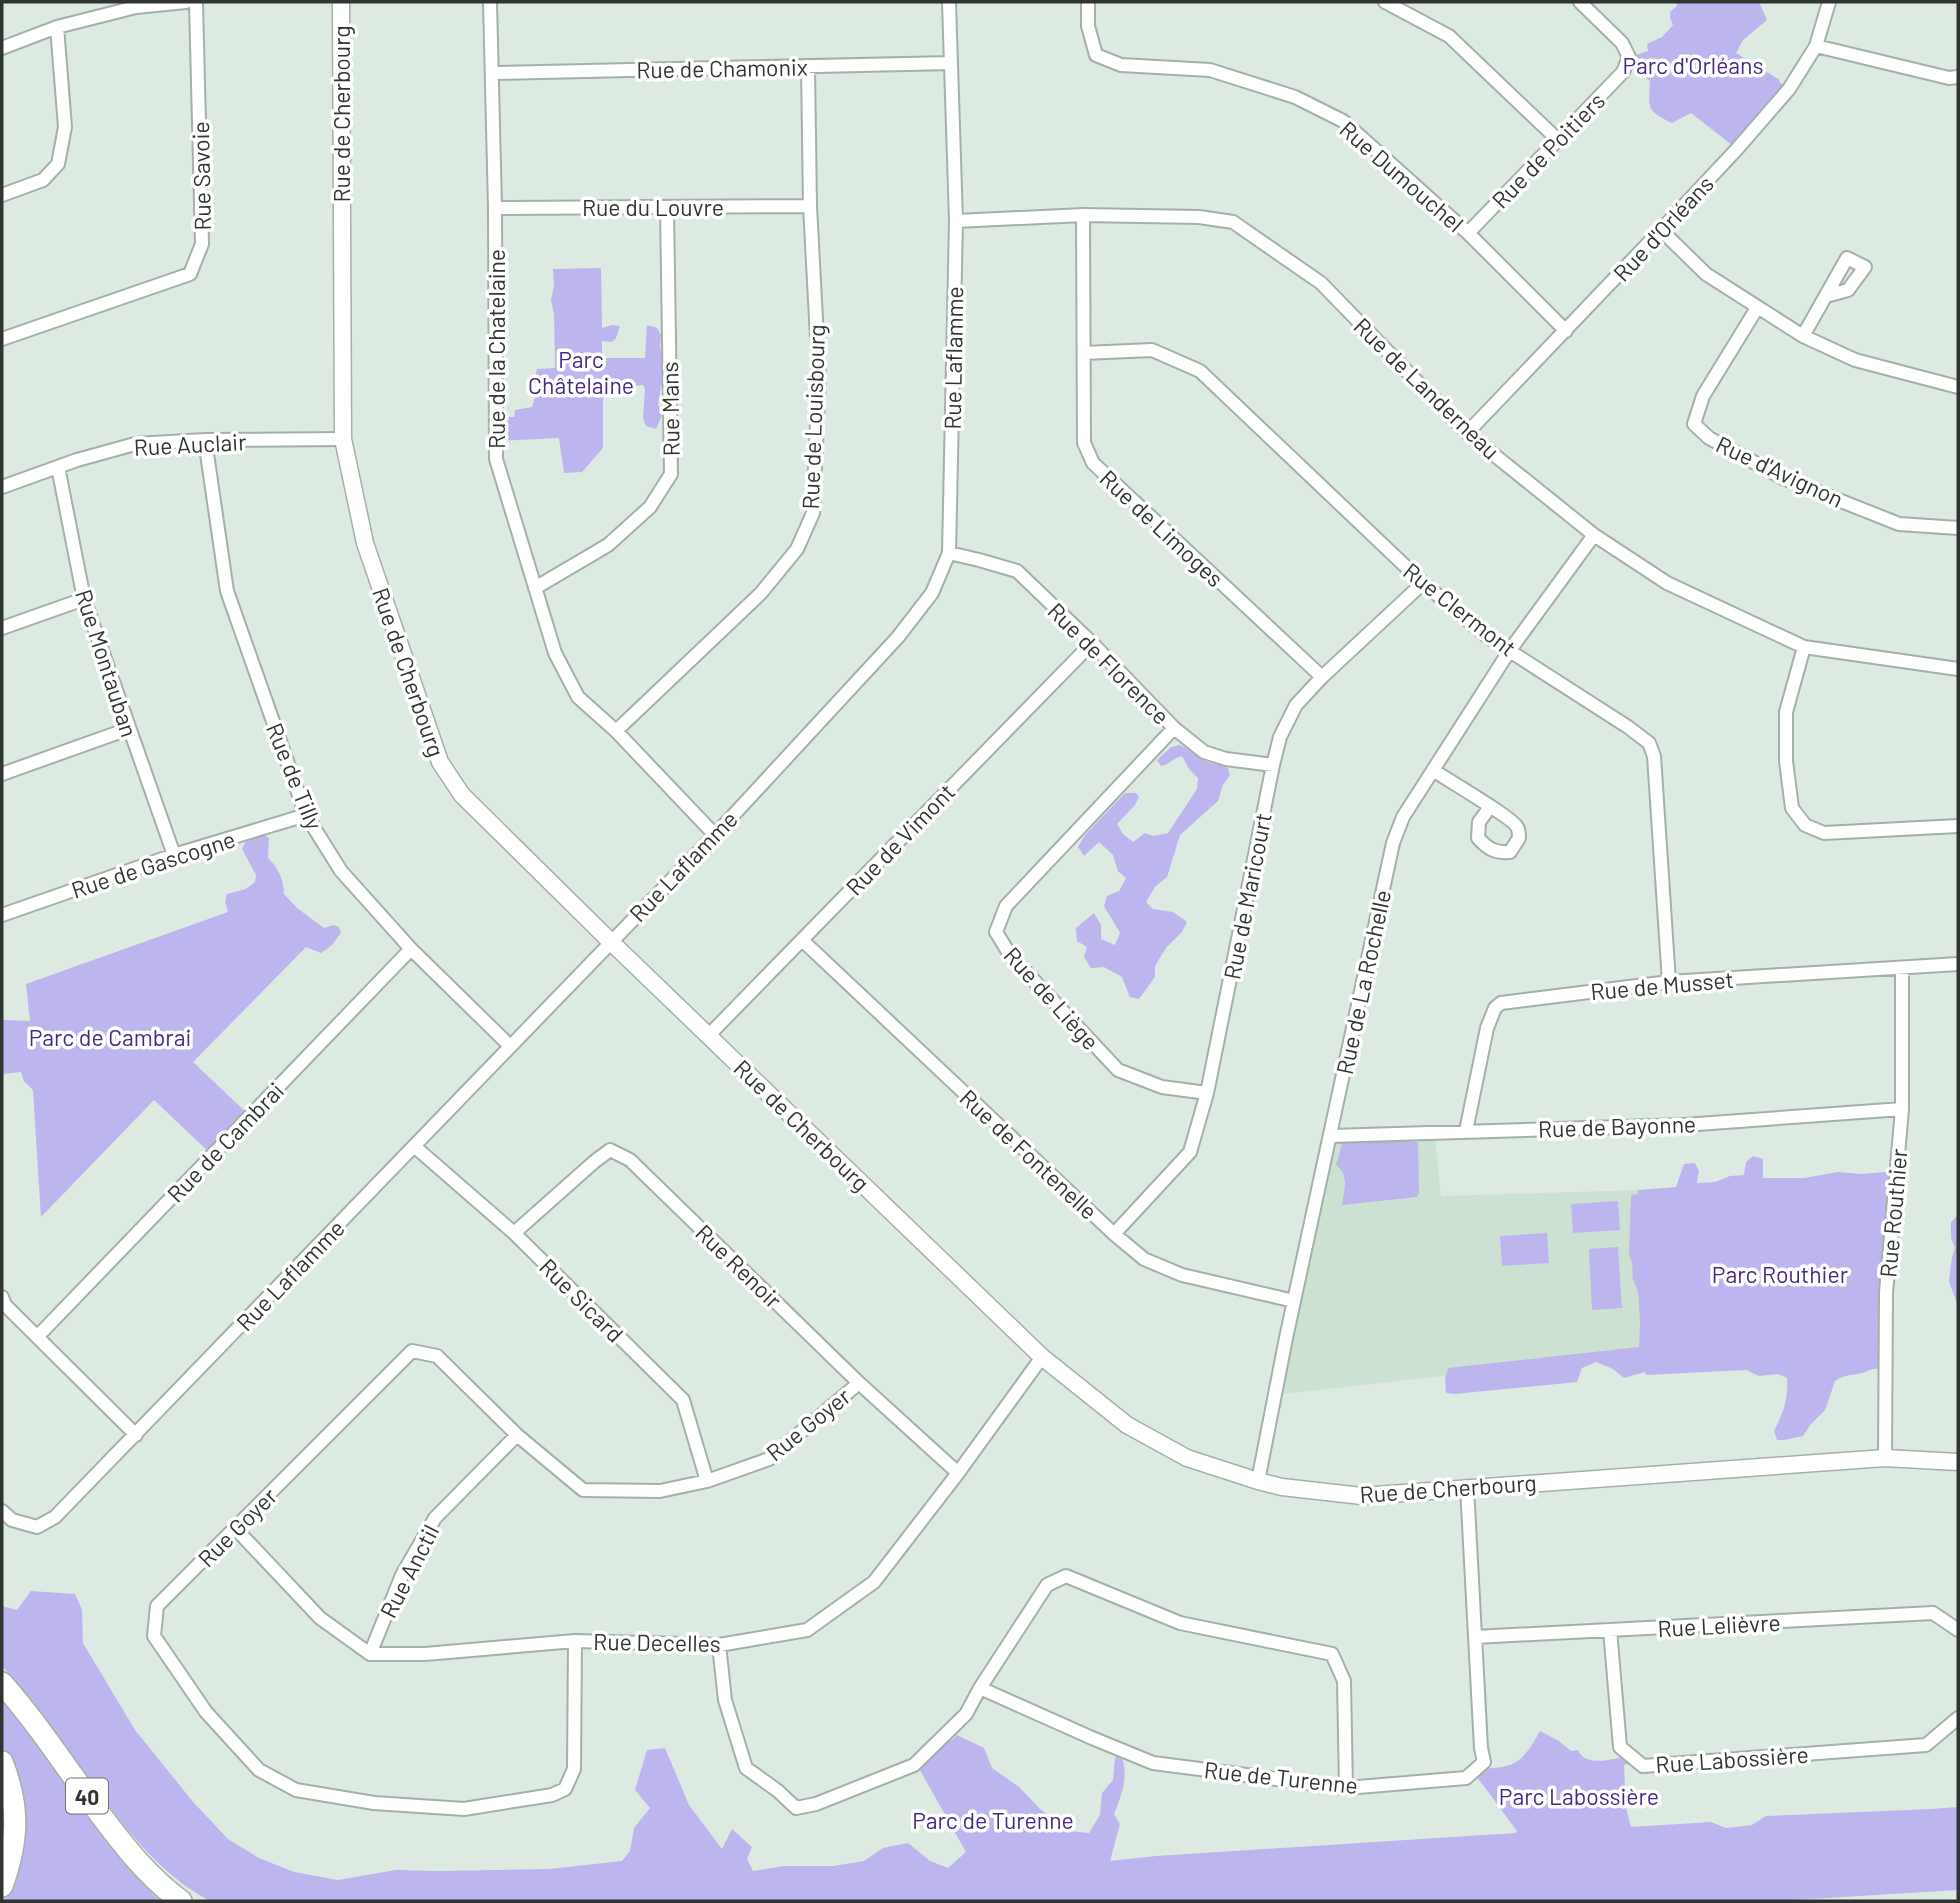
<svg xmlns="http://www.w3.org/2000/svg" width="1960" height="1903" font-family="Barlow,sans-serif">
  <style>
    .built { fill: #cde1d3 }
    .green { fill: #bdb5ee }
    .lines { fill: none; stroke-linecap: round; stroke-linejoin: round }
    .street-casing { stroke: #a4b0a8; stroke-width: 16 }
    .secondary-casing { stroke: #a4b0a8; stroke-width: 19 }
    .highway-casing { stroke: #a4b0a8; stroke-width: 24 }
    .street { stroke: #fff; stroke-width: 12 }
    .secondary { stroke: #fff; stroke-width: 16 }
    .highway { stroke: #fff; stroke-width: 21 }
    .labels { text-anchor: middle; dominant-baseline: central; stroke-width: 7; stroke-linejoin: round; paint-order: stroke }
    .shield { fill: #fff; stroke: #6e7270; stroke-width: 2 }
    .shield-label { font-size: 21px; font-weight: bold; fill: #303532 }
    .park-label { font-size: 23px; fill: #462889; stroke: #fff }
    .street-label { font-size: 23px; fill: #303532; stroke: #fff }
  </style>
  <rect width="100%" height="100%" fill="#ddeae1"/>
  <path class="built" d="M1331 1136 1435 1137 1441 1196 1638 1190 1645 1353 1274 1395Z"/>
  <path class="green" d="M1677 2H1759L1767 20 1743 40 1736 53 1780 80 1779 82 1789 89 1737 149 1691 113 1672 123C1645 110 1649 108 1650 81L1627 63 1629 57 1648 51 1647 44 1662 37 1673 25 1670 18V12L1677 6Z
    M601 268 602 328 612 325 620 326 616 338 612 342 602 341V358H645L647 325 657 328 661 335 660 347 669 385 661 386 658 405 663 413 656 429 646 426 643 418 645 389 643 385 605 388 603 401V448L582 472 564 473 559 438 496 441V417H514L515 410 532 407 538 388 535 378 537 369 555 368 554 314 551 300 554 286 553 269Z
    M1180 745C1189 749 1198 758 1205 761 1213 764 1220 765 1228 768L1230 775 1223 785 1218 801 1180 835 1167 877 1155 887 1146 902 1153 909 1173 912 1187 922 1182 932 1166 948 1155 966V977L1139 999 1130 997 1122 977 1104 967 1091 968 1084 957 1087 947 1077 941 1076 928 1094 913 1101 925V939L1115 945 1120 933 1104 906 1107 896 1119 891 1126 878 1118 871 1113 855 1099 842 1084 856 1078 847 1085 835 1125 793H1136L1139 797 1135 805 1117 824 1123 834 1133 842 1145 833 1153 836 1168 833 1197 789 1198 778 1189 769 1182 756C1173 758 1169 765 1161 766L1157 760 1171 747Z
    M261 833 269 838 268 858C278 867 284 880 284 894L297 908 324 928 334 925 339 927 341 933 331 946 321 953 306 947 193 1062 250 1116 212 1155 154 1100 41 1217 33 1090 24 1081 21 1072 2 1074V1020L30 1021 26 984 228 912 225 902 227 894 246 889 255 882 256 875 242 849 246 841Z
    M1343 1140 1418 1142 1419 1193 1417 1197 1342 1205C1344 1190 1350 1176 1336 1165Z
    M1753 1156 1763 1159V1178H1804L1838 1172 1862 1174 1897 1171 1881 1369C1868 1368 1869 1372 1858 1374 1849 1375 1843 1376 1835 1381L1825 1410 1811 1424 1803 1436 1784 1440H1777L1774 1431C1784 1411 1788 1400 1787 1378L1778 1374 1759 1376 1746 1370 1646 1375 1645 1372 1624 1378 1613 1369 1596 1362 1582 1368 1577 1382 1454 1394 1446 1393 1445 1378 1448 1368 1639 1347 1640 1320 1638 1291 1633 1280 1632 1263 1629 1255 1631 1195 1638 1194V1190L1676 1187 1684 1164 1695 1163 1699 1171 1697 1183 1715 1182 1730 1176 1744 1175 1746 1162Z
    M1618 1201 1620 1230 1573 1233 1571 1204Z
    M1958 1215V1306L1949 1281 1952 1257 1955 1248 1951 1238V1222Z
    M1547 1233 1549 1263 1502 1266 1500 1236Z
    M1618 1247 1622 1308 1592 1310 1589 1249Z
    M31 1591 75 1594 82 1610 83 1643 135 1730 194 1803 228 1839 259 1858 294 1872 338 1880 396 1870 439 1871 550 1869 622 1861 630 1851 634 1828 650 1808 635 1790 647 1750 665 1748 689 1805 722 1849 732 1829 752 1847 747 1859 753 1871 784 1866H833L864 1861 883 1848 908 1843 930 1861 948 1868 966 1852 916 1763 944 1736 951 1741 957 1735 984 1748 992 1768 1019 1787 1040 1809 1069 1831 1089 1833 1100 1815 1102 1793 1113 1780 1115 1758 1120 1754C1130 1773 1122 1795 1114 1814L1120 1824 1110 1861 1156 1856 1515 1833 1517 1831 1474 1773C1485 1767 1494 1769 1506 1766 1523 1763 1532 1745 1540 1731L1559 1741 1571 1751 1578 1750C1585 1768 1615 1759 1629 1755L1636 1761 1624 1765 1626 1808 1631 1827 1711 1822 1726 1828 1752 1825 1766 1816 1931 1809 1958 1807V1890L1776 1901H210C157 1873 122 1824 87 1776 60 1738 33 1700 2 1666V1606L17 1610Z
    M2 1697 118 1856 156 1897 163 1901H3L7 1895 17 1780 2 1745Z"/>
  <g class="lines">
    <g class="street-casing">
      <path id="street" d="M490 2 495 208 496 459 555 653 578 697 616 731 715 835
        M1088 2V26L1096 55 1121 65 1210 70 1295 97 1343 121 1468 233 1566 331
        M1385 2 1449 36 1558 140
        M1816 46 1949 78 1958 77
        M2 48 57 27 136 7 186 2
        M493 73 951 63
        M2 195 43 180 58 164 65 127 57 27
        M495 208 810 206
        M1083 215 1084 443 1093 463 1322 677
        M956 221 1083 215 1199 217 1233 222 1321 283 1467 433 1594 535 1667 583 1804 647 1958 669
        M1661 230 1706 274 1803 336 1855 360 1958 387
        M1468 233 1623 72 1629 57 1622 43 1580 2
        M1757 308 1703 396 1694 424 1709 438 1783 478 1899 524 1958 528
        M1803 336 1847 258 1865 267 1848 290 1826 296
        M2 339 190 274 202 244 196 2
        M1084 353 1152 350 1200 371 1423 583 1488 637 1628 727 1649 743 1654 756 1669 982
        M1467 433 1661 230 1737 149 1789 89 1816 46 1829 2
        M205 440 227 591 306 815 341 871 411 949 510 1046
        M58 467 84 599 174 855
        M2 487 77 460 135 444 205 440 343 439
        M949 553 979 560 1017 571 1092 643 1174 728 1204 752 1226 759 1273 765
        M535 588 608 545 650 507 671 474 667 207
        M2 628 84 599
        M1804 647 1786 712V761L1792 808 1805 825 1824 833 1958 826
        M1174 728 1006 906 996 932 1010 955 1118 1070 1162 1087 1207 1093
        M616 731 761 593 797 549 813 513 819 376 810 206 808 66
        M1433 770C1446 779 1513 818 1517 827 1519 830 1519 834 1519 838L1510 852C1495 853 1488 849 1478 838L1479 822 1490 807
        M2 774 128 729
        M2 915 174 855 306 815
        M802 940 1114 1234 1144 1259 1182 1275 1294 1301
        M709 1035 1092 643
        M1466 1131 1487 1028 1495 1008 1501 1003 1669 982 1958 964
        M1331 1136 1684 1125 1902 1109
        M414 1146 514 1233 683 1400 707 1481
        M514 1233 594 1162 610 1150 630 1160 859 1383 958 1473
        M1114 1234 1190 1152 1207 1093 1273 765 1280 737 1296 705 1322 677 1423 583
        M2 1297 5 1305 136 1435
        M38 1336 411 949
        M1885 1458 1886 1293 1902 1109V968
        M1258 1481 1286 1338 1393 843 1403 817 1510 650 1594 535
        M2 1511 12 1520 37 1527 55 1517 715 835 898 637 932 593 949 553 956 221 949 2
        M236 1529 320 1618 370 1654H425L575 1641 719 1645 807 1630 874 1582 958 1473 1042 1357
        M1610 1630 1620 1747 1643 1766 1926 1745 1958 1718
        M1475 1637 1933 1613 1958 1630
        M575 1641 574 1769 565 1789 552 1795 464 1809 374 1803 296 1790 259 1770 206 1712 154 1636 157 1606 412 1351 437 1356 517 1435 583 1490 660 1491 707 1481 769 1459 859 1383
        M719 1645 725 1700 746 1768 778 1791 796 1808 816 1804 914 1765 966 1714 980 1688 1047 1585 1066 1576 1180 1623 1332 1654 1344 1681 1346 1788
        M370 1654 402 1575 435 1518 517 1435
        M980 1688 1092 1738 1153 1763 1346 1788 1466 1778 1484 1762 1481 1748 1467 1487"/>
    </g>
    <g class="secondary-casing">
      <path id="secondary" d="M341 2 343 439 365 543 440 762 462 795 611 942 1042 1357 1127 1425 1187 1458 1258 1481 1282 1487 1362 1496 1885 1458 1958 1462"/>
    </g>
    <g class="highway-casing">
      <path id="highway" d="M2 1683C38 1724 68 1770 100 1814 124 1846 148 1877 181 1901
        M2 1762C20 1807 18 1841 2 1886"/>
    </g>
    <use href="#street" class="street"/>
    <use href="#secondary" class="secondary"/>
    <use href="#highway" class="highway"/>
  </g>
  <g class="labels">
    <rect class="shield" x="66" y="1778.5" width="42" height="35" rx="5"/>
    <g class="shield-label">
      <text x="87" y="1796">40</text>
    </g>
    <g class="park-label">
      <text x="1693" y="65">Parc d'Orléans</text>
      <text x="581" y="359">Parc<tspan x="581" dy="26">Châtelaine</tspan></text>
      <text x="110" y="1037">Parc de Cambrai</text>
      <text x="1780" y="1274">Parc Routhier</text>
      <text x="1579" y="1796">Parc Labossière</text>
      <text x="993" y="1820">Parc de Turenne</text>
    </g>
    <g class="street-label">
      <text transform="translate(722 68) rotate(-1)">Rue de Chamonix</text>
      <text transform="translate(341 114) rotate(-90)">Rue de Cherbourg</text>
      <text transform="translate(1548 150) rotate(-46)">Rue de Poitiers</text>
      <text transform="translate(201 176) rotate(-91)">Rue Savoie</text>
      <text transform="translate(1402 176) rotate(41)">Rue Dumouchel</text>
      <text x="653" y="207">Rue du Louvre</text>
      <text transform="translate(1663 228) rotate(-47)">Rue d'Orléans</text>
      <text transform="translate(496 349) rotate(-90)">Rue de la Chatelaine</text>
      <text transform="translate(953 358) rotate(-89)">Rue Laflamme</text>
      <text transform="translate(1427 388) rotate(44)">Rue de Landerneau</text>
      <text transform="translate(670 409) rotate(-91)">Rue Mans</text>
      <text transform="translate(813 417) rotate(-88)">Rue de Louisbourg</text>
      <text transform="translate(190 444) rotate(-3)">Rue Auclair</text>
      <text transform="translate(1780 471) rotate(25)">Rue d'Avignon</text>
      <text transform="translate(1162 528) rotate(43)">Rue de Limoges</text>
      <text transform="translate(1460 609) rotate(38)">Rue Clermont</text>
      <text transform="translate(107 663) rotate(72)">Rue Montauban</text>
      <text transform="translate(1109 663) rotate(45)">Rue de Florence</text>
      <text transform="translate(409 672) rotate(71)">Rue de Cherbourg</text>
      <text transform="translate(295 776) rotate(68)">Rue de Tilly</text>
      <text transform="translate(900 839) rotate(-46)">Rue de Vimont</text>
      <text transform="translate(153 864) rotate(-18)">Rue de Gascogne</text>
      <text transform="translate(683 866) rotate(-46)">Rue Laflamme</text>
      <text transform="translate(1247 896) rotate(-79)">Rue de Maricourt</text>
      <text transform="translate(1363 982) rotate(-78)">Rue de La Rochelle</text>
      <text transform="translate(1662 985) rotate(-5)">Rue de Musset</text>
      <text transform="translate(1052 998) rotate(48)">Rue de Liège</text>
      <text transform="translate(802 1125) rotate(44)">Rue de Cherbourg</text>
      <text transform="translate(1617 1126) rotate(-2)">Rue de Bayonne</text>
      <text transform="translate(225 1142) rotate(-46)">Rue de Cambrai</text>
      <text transform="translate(1029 1154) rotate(43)">Rue de Fontenelle</text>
      <text transform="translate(1893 1213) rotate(-85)">Rue Routhier</text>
      <text transform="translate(739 1266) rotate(44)">Rue Renoir</text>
      <text transform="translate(290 1275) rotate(-46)">Rue Laflamme</text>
      <text transform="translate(582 1300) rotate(45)">Rue Sicard</text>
      <text transform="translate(808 1424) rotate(-39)">Rue Goyer</text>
      <text transform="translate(1448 1488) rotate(-4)">Rue de Cherbourg</text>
      <text transform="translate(237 1527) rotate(-45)">Rue Goyer</text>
      <text transform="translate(409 1571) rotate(-63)">Rue Anctil</text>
      <text transform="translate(1719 1625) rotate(-3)">Rue Lelièvre</text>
      <text transform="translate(657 1642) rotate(1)">Rue Decelles</text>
      <text transform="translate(1732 1759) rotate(-4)">Rue Labossière</text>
      <text transform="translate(1281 1777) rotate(6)">Rue de Turenne</text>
    </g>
  </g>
  <rect width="1960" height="1903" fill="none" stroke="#303532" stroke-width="7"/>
</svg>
